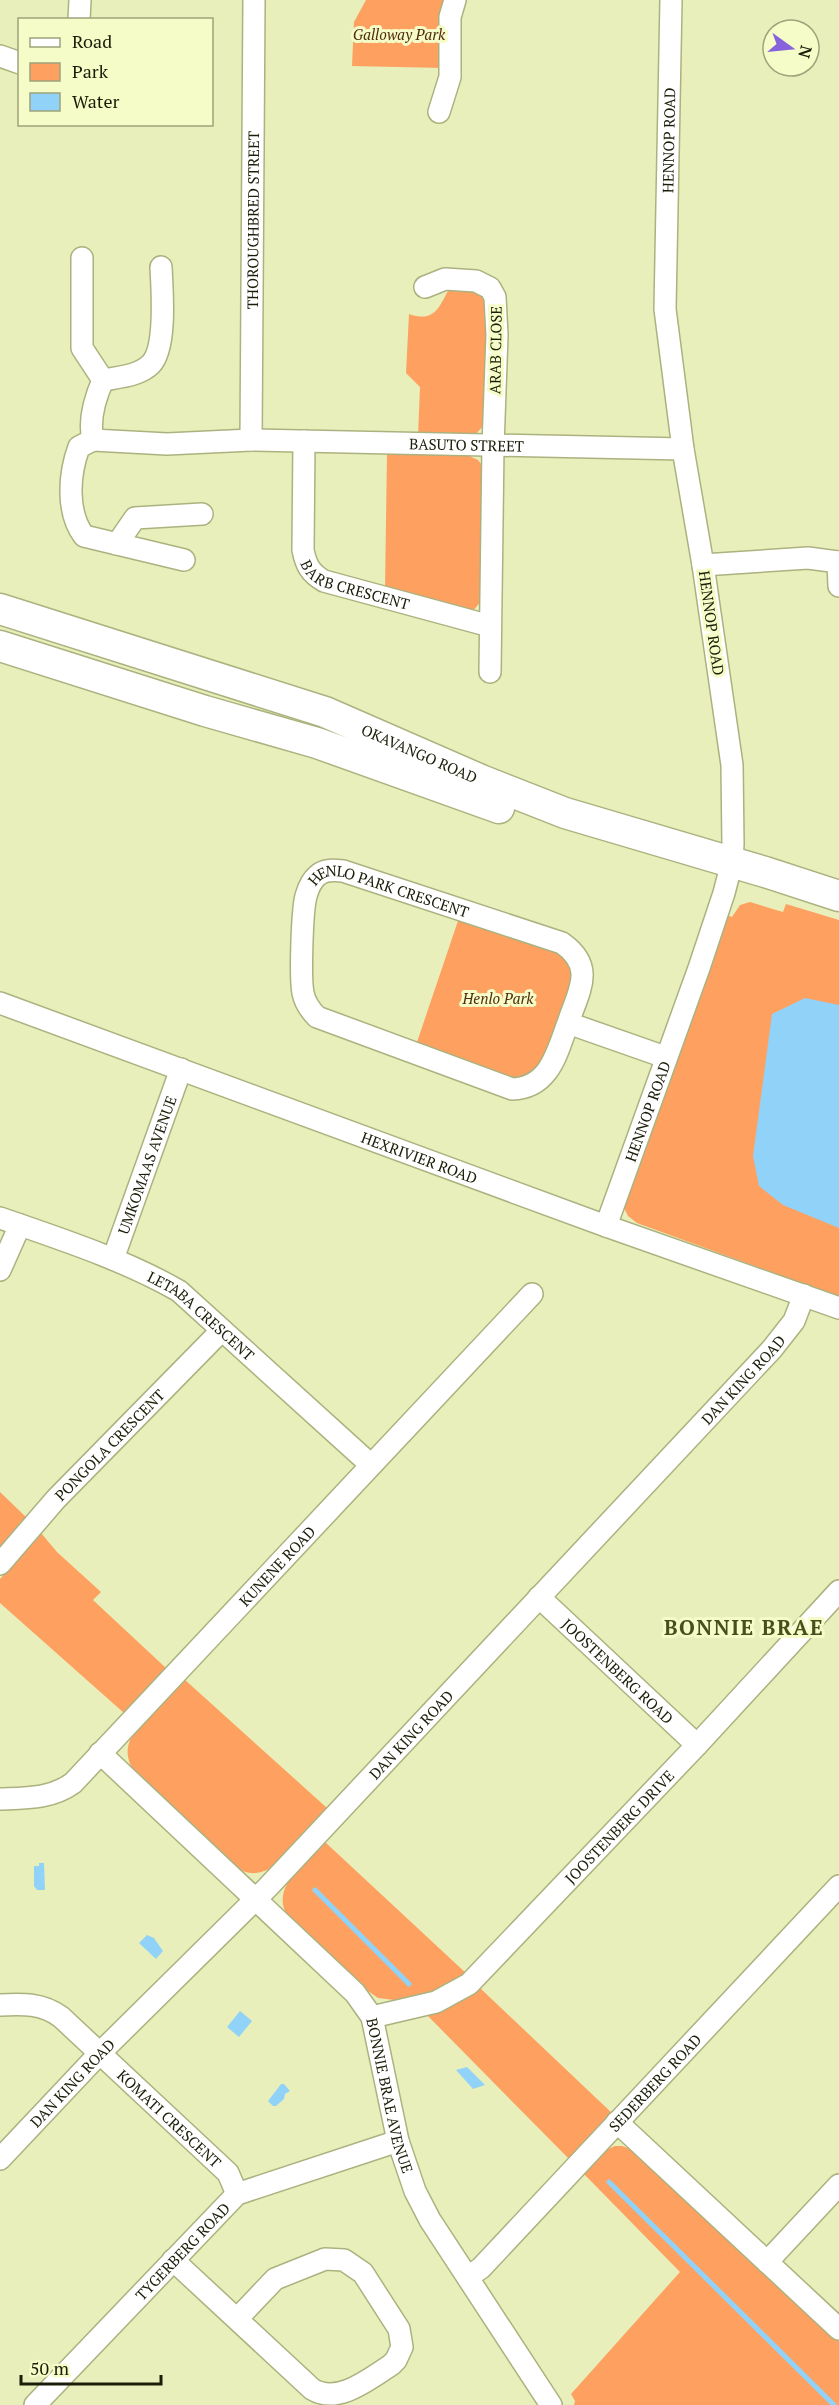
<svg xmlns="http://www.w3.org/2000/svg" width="839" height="2405" font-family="'PT Serif',serif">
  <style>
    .green { fill: #fda060 }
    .water { fill: #91d3f8 }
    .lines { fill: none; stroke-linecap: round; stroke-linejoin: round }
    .stream { stroke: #91d3f8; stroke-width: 5 }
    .minor-casing { stroke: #acb27f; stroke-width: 24 }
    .secondary-casing { stroke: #acb27f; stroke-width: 33 }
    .minor { stroke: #fff; stroke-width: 21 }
    .secondary { stroke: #fff; stroke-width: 30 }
    .labels { text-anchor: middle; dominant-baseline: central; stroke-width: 6; stroke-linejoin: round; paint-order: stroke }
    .park-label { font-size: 15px; font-style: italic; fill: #512c10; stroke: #f5fcc7 }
    .street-label { font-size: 15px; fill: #1b1d09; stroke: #f5fcc7 }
    .district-label { font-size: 21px; font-weight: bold; letter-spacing: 1.5px; fill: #494e1d; stroke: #f5fcc7 }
  </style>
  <rect width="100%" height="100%" fill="#e8efba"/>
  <path class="green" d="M366 0H446L443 68 352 66 354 22Z
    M449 289H479L489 305 485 424 475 435 418 436 420 387 406 373 409 314C435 323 439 307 449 289Z
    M387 453 467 455 478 460 482 465V600L473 611 385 589Z
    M750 902 783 912 786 904 839 920V1297L637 1223 628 1216 623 1206 724 914 732 917 740 905Z
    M460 915 557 948 571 961 572 980 543 1061C533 1073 524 1079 509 1077L416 1045Z
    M0 1492 27 1518 4 1541V1546L0 1551Z
    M41 1533 57 1552 101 1592 93 1600 166 1668 124 1713 0 1603V1579Z
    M184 1679 327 1808 269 1869C256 1875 247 1875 235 1866L133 1770C128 1761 126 1753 129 1743 134 1727 171 1693 184 1679Z
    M325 1842 468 1975 450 1988 394 2000 378 1998 364 1988 287 1915C270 1887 307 1861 325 1842Z
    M479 1987 614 2115 571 2161 423 2011Z
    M615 2146H622L636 2151 839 2341V2405H574L575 2401 571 2394 680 2272 583 2173 602 2152Z"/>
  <path class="water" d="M805 998 839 1005V1228L783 1205 759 1186 753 1156 772 1014Z
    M39 1863H44L45 1890H37L34 1886V1866H39Z
    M147 1935 154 1938 163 1951 156 1959 139 1943Z
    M240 2011 252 2021 239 2037 227 2027Z
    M467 2067 485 2085 473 2089 456 2070Z
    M281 2084H284L290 2091 285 2094 284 2099 276 2106H273L268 2101Z"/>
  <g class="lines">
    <path class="stream" d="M315 1890 409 1984
      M609 2182 834 2405"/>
    <g class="minor-casing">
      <g id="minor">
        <path d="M79 20 80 0"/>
        <path d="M0 56 20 63"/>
        <path d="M439 112 450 77V17L455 0"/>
        <path id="s1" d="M82 258V348L103 380C95 398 88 419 93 440L167 444 251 440 683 449"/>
        <path d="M425 287 445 279 476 281 490 288 495 297 497 335 493 446 490 672"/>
        <path d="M103 380C119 377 139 376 151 364 167 347 162 290 161 267"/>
        <path d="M93 440 79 447C69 474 66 512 84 536L184 560"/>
        <path id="s2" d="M251 440 254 0"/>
        <path id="s3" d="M304 441 303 550C306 565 310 573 324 581L490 626"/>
        <path d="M117 544 135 518 202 514"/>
        <path d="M838 562 839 586"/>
        <path d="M703 565 808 558 839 562"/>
        <path id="s4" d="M0 1003 606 1226 839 1308"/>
        <path id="s5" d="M568 1023C557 1052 550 1088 512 1089L317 1017C310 1010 305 1003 303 993 300 978 302 911 306 896 308 889 311 881 317 876 324 869 334 870 343 871L562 943C596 967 579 990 568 1023L665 1057"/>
        <path id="s6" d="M0 1218C60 1239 123 1259 179 1291L371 1465"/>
        <path id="s7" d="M606 1226 699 968 724 893 732 862 733 844 732 765 703 565 683 449 665 309 671 0"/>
        <path id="s8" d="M113 1259 181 1069"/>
        <path d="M0 1270 20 1225"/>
        <path id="s9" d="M0 1564 56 1499 222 1330"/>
        <path id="s10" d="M539 1597 697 1745"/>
        <path id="s11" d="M100 1753 355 1993 372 2017 398 2141 415 2191 430 2220 551 2405"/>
        <path id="s12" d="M0 1799C26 1798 51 1799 73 1783L532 1294"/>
        <path id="s13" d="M0 2005C23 2004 42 2003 61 2017L228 2173 237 2194"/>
        <path id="s14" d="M372 2017 436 2002 469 1984 697 1745 839 1591"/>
        <path d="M617 2122 839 2329"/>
        <path id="s15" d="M0 2159 100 2053 268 1887 772 1349 794 1321 804 1295"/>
        <path d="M173 2260 312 2389C338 2405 369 2379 391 2365L396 2360 402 2347 399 2329 363 2273 344 2260 325 2259 275 2279 237 2319"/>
        <path d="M767 2262 839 2185"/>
        <path id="s16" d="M468 2277 481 2268 839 1886"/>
        <path id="s17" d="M35 2405 237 2194 398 2141"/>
      </g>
    </g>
    <g class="secondary-casing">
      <g id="secondary">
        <path id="s18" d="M0 609 325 712 481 780 565 813 765 872 839 896"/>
        <path d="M0 646 205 711 317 743 499 808"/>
      </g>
    </g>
    <use href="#minor" class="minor"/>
    <use href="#secondary" class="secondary"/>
  </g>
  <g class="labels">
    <g class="park-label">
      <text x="399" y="34">Galloway Park</text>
      <text x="498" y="998">Henlo Park</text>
    </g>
    <g class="street-label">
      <text stroke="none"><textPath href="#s7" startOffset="1112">HENNOP ROAD</textPath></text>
      <text stroke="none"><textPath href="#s2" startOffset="220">THOROUGHBRED STREET</textPath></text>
      <text transform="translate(495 350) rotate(-89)">ARAB CLOSE</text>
      <text stroke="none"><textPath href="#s1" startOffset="564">BASUTO STREET</textPath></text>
      <text stroke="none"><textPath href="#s3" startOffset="178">BARB CRESCENT</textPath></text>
      <text transform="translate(712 623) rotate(82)">HENNOP ROAD</text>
      <text stroke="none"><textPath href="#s18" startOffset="444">OKAVANGO ROAD</textPath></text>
      <text stroke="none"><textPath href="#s5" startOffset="525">HENLO PARK CRESCENT</textPath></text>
      <text stroke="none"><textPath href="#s7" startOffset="122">HENNOP ROAD</textPath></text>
      <text stroke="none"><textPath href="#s4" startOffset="447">HEXRIVIER ROAD</textPath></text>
      <text stroke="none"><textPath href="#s8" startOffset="100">UMKOMAAS AVENUE</textPath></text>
      <text stroke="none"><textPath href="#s6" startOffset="226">LETABA CRESCENT</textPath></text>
      <text stroke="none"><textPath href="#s15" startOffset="1077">DAN KING ROAD</textPath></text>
      <text stroke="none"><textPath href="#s9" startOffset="162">PONGOLA CRESCENT</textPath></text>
      <text stroke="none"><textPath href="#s12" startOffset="374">KUNENE ROAD</textPath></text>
      <text stroke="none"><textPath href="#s10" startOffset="108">JOOSTENBERG ROAD</textPath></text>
      <text stroke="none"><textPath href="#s15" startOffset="591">DAN KING ROAD</textPath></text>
      <text stroke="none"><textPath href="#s14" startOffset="321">JOOSTENBERG DRIVE</textPath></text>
      <text stroke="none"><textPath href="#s15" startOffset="105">DAN KING ROAD</textPath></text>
      <text stroke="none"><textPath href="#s16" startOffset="270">SEDERBERG ROAD</textPath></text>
      <text stroke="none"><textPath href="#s11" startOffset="460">BONNIE BRAE AVENUE</textPath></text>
      <text stroke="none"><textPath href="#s13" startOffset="212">KOMATI CRESCENT</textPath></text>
      <text stroke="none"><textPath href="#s17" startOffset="213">TYGERBERG ROAD</textPath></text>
    </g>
    <g class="district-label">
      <text x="744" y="1627">BONNIE BRAE</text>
    </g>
  </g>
  <rect x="18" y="18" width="195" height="108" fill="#f5fcc7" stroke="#9ea37b" stroke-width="1.5"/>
  <rect x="30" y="38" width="30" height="9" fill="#ffffff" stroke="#9ea37b" stroke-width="1.5"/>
  <text x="72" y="48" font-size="18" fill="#1b1d09">Road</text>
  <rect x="30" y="63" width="30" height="18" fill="#fda060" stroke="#9ea37b" stroke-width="1.5"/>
  <text x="72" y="78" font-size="18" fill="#1b1d09">Park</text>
  <rect x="30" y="93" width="30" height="18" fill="#91d3f8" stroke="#9ea37b" stroke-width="1.5"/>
  <text x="72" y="108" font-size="18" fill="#1b1d09">Water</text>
  <g transform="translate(791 48) rotate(105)"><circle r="28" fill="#f5fcc7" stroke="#9ea37b" stroke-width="1.5"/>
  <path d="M0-4.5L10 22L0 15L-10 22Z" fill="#8663dd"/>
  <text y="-9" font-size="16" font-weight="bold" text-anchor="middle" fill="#1b1d09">N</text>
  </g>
  <path d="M21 2375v9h140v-9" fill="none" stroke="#1b1d09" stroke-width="3"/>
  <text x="30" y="2375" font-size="18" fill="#1b1d09" stroke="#f5fcc7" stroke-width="4.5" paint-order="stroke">50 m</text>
</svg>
